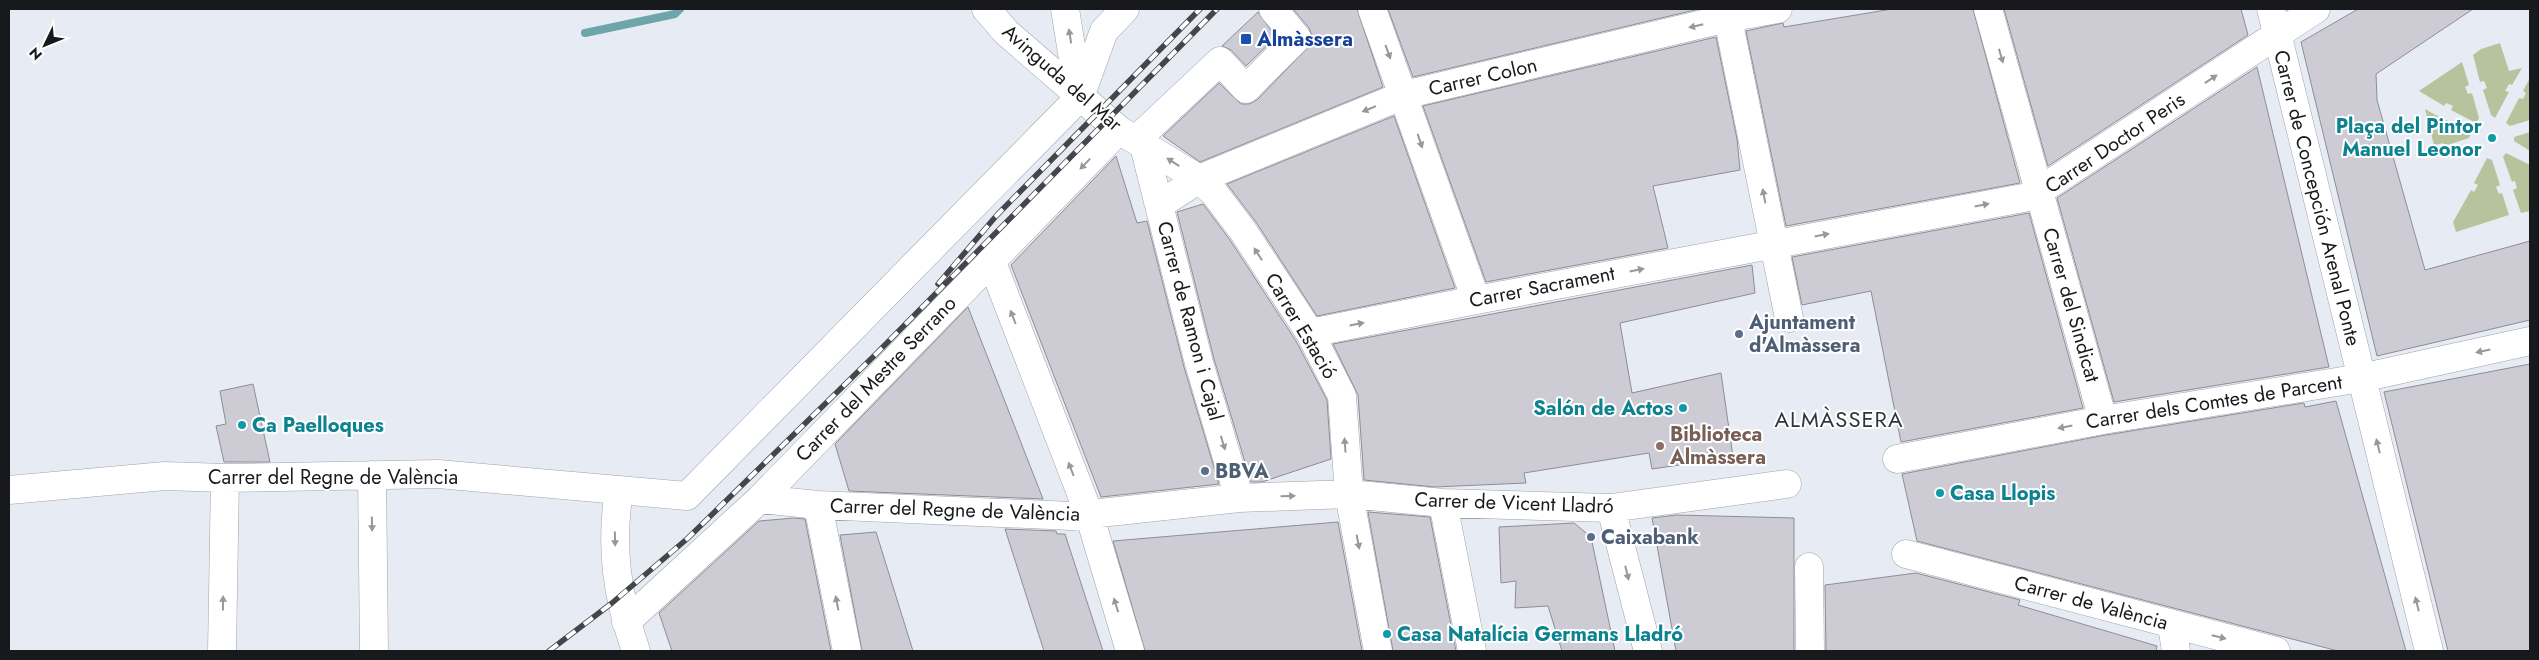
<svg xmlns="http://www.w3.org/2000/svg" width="2539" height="660" font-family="Jost,sans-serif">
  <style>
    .green { fill: #b7c39d }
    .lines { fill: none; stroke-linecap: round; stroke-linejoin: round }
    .stream { stroke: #6da5aa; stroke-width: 8 }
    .building { fill: #cdcbd4; stroke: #8e8d95 }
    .minor-casing { stroke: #9ea3ab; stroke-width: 29 }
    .minor { stroke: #fff; stroke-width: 28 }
    .rail-casing { stroke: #44464a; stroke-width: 5.5 }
    .rail { stroke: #fff; stroke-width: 4; stroke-dasharray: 11; stroke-linecap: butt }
    .oneway { fill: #979899 }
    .transit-dot { fill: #1a4fb4; stroke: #fff; stroke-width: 2 }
    .culture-dot { fill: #0f9aa8; stroke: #fff; stroke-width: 2 }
    .service-dot { fill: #5c6f8a; stroke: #fff; stroke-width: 2 }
    .education-dot { fill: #8d6e63; stroke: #fff; stroke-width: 2 }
    .labels { text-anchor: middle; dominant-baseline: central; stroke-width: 4; stroke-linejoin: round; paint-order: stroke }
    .transit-label { font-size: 20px; font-weight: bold; fill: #164399; stroke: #fff; text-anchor: start }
    .street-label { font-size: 20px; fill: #18191c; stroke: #fff }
    .culture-label { font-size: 20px; font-weight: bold; fill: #0d838f; stroke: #fff; text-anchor: start }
    .service-label { font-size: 20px; font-weight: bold; fill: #4e5e75; stroke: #fff; text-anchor: start }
    .education-label { font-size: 20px; font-weight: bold; fill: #785e54; stroke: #fff; text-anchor: start }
    .quarter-label { font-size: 22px; letter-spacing: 1px; fill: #31353b; stroke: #fff }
  </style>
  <rect width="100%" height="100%" fill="#e7ecf4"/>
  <path class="green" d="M2500 43 2509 71 2522 68 2512 85 2509 84 2505 91 2509 92 2495 118 2491 115 2483 90 2487 88 2484 81 2480 82 2473 55 2481 49Z
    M2462 62 2469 85 2465 87 2468 94 2472 93 2479 118 2476 123 2451 110 2453 106 2446 103 2444 106 2419 91Z
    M2530 78V120L2510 126 2506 123 2519 98 2523 99 2526 93 2523 91Z
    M2425 109 2439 117 2437 121 2444 124 2446 120 2471 134 2469 138 2444 146 2443 143 2436 145 2435 149Z
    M2530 132V151L2514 141V137Z
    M2506 153 2530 165V211L2521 213 2513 190 2517 188 2515 181 2512 182 2503 157Z
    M2487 158 2492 160 2500 185 2496 187 2499 194 2502 193 2509 215 2456 232 2453 222 2471 190 2474 192 2478 185 2474 183Z"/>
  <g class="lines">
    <path class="stream" d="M585 33 675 14 680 9"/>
  </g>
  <path class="building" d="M1293 9H1357L1383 87 1200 162 1163 136 1219 83 1241 104H1249L1257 100 1312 43V35L1309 28Z
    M1388 9H1699L1413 77Z
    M1892 9H1973L2020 183 1786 226 1746 31 1783 23 1784 27Z
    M2004 9H2241L2248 35 2048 166Z
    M2358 9H2473L2376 74 2377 100 2425 270 2530 241V320L2377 356 2301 42Z
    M1258 12 1276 37 1246 66 1231 50 1222 46Z
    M1716 37 1737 139 1740 170 1653 186 1668 248 1486 282 1423 106Z
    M2257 67 2329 367 2114 402 2057 198Z
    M1394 116 1455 288 1317 316 1256 222 1227 184Z
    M1116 156 1137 223 1147 221 1184 367 1219 484 1101 497 1011 265Z
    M1203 204 1230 240 1296 341 1327 400 1331 459 1262 482H1251L1214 359 1177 212Z
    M2029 213 2083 408 1901 442 1871 291 1802 305 1792 257Z
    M1752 265 1755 293 1620 323 1632 393 1721 373 1733 457 1652 469 1649 453 1524 473 1526 483 1435 487 1364 480 1358 395 1333 344Z
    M968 307 1043 499 849 491 835 444Z
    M2530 364V651H2448L2384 392Z
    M253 384 270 462H224L216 426 226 424 220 391Z
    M2336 401 2406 651H2338L1917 541 1902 474 2106 435 2304 403 2305 407Z
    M1368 512 1430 517 1456 651H1393Z
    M1677 515 1794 518V651H1676L1652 518Z
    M794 518 805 519 831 651H672L659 613 759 521Z
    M1338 522 1362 651H1145L1113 541Z
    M1574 523 1591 537 1615 651H1562L1548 606 1515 608 1516 581 1501 583 1499 527Z
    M1005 529 1056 531 1057 534H1065L1103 651H1044Z
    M876 532 913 651H862L840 535Z
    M1916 573 2020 600 2018 605 2157 646 2156 651H1826L1825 585Z"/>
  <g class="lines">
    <g class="minor-casing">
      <path id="minor" d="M986 9 1006 32 1119 130 1199 179 1404 95 1728 18 1778 9
        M1065 9 1079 96
        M1372 9 1476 300
        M1726 9 1789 318
        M1988 9 2103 420
        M2271 9 2429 651
        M1137 139 1220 61 1246 89 1297 38 1273 9
        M1143 142 1199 363 1239 498
        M1158 202 1170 198 1199 179 1215 194 1243 231 1310 333 1342 396 1349 494 1378 651
        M991 260 1089 514 1130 651
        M1310 333 1476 300 2039 195V191L2316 9
        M1897 459 2103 420 2361 378 2530 341
        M372 475 374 651
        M9 490 165 476 225 478 438 474 687 496 1080 97 1104 31 1125 9
        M619 490C610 548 617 596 636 651
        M760 499 818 505 1072 516 1239 498 1349 494 1443 503 1611 508 1787 484
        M1443 503 1472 651
        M818 505 847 651
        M1611 508 1648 651
        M1906 554 2276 651
        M1809 567 1810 651
        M626 622 760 499 1119 130
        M2172 625 2176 651
        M222 651 225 478"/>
    </g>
    <use href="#minor" class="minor"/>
    <g class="rail-casing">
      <path id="rail" d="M938 284 997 215 1200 9
        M549 651 612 603 688 538 875 355 1217 9"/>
    </g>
    <use href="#rail" class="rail"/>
  </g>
  <defs><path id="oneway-solid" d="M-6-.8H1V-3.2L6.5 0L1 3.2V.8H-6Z" transform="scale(1.25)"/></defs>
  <g class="oneway">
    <use href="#oneway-solid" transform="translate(1696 26) rotate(167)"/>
    <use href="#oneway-solid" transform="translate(1070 36) rotate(-99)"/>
    <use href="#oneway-solid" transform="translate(1388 52) rotate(70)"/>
    <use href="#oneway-solid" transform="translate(2001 56) rotate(74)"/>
    <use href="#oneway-solid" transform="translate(2211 79) rotate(-33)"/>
    <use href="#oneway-solid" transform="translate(1369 109) rotate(158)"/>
    <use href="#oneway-solid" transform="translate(1420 141) rotate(71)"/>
    <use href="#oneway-solid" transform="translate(1173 162) rotate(-147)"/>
    <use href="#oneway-solid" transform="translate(1085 164) rotate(134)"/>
    <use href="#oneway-solid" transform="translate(1764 196) rotate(-101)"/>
    <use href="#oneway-solid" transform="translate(1982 205) rotate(-11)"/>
    <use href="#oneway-solid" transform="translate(1822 235) rotate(-11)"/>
    <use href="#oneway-solid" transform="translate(1258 254) rotate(-123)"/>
    <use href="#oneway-solid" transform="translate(1637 270) rotate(-11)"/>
    <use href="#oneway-solid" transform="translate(1013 317) rotate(-111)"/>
    <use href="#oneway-solid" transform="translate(1357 324) rotate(-11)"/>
    <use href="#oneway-solid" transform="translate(2483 351) rotate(168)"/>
    <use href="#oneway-solid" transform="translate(2065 427) rotate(169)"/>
    <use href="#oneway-solid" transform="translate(1223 443) rotate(73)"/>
    <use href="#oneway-solid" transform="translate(1345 445) rotate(-94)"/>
    <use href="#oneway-solid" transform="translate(2378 446) rotate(-104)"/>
    <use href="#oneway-solid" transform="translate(1071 469) rotate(-111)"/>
    <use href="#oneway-solid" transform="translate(1288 496) rotate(-2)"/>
    <use href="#oneway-solid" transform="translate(372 524) rotate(89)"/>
    <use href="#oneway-solid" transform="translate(615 539) rotate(89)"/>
    <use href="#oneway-solid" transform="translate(1358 542) rotate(79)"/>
    <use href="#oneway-solid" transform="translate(1627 573) rotate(76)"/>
    <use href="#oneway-solid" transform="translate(223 603) rotate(-89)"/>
    <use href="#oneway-solid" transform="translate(837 603) rotate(-101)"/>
    <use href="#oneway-solid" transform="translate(2417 604) rotate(-104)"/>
    <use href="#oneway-solid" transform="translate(1116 605) rotate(-107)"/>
    <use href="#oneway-solid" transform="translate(2219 637) rotate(14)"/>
  </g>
  <rect class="transit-dot" x="1240" y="33" width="12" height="12" rx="2.5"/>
  <g class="culture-dot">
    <circle cx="2492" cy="138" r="5"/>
    <circle cx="1683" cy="408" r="5"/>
    <circle cx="242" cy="425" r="5"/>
    <circle cx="1940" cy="493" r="5"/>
    <circle cx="1387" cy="634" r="5"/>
  </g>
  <g class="service-dot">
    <circle cx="1739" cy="334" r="5"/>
    <circle cx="1205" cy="471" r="5"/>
    <circle cx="1591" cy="537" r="5"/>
  </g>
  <circle class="education-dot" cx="1660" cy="446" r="5"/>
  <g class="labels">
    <g class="transit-label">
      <text x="1257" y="39">Almàssera</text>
    </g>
    <g class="street-label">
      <text transform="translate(1483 77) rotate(-13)">Carrer Colon</text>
      <text transform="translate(1062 78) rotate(41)">Avinguda del Mar</text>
      <text transform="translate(2115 143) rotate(-34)">Carrer Doctor Peris</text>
      <text transform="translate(2317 198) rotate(76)">Carrer de Concepción Arenal Ponte</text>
      <text transform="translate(1542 287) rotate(-11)">Carrer Sacrament</text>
      <text transform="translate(2071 305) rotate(74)">Carrer del Sindicat</text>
      <text transform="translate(1190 321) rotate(75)">Carrer de Ramon i Cajal</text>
      <text transform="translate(1301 326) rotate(59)">Carrer Estació</text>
      <text transform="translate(876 379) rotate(-46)">Carrer del Mestre Serrano</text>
      <text transform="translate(2214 402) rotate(-9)">Carrer dels Comtes de Parcent</text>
      <text x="333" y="477">Carrer del Regne de València</text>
      <text transform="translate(1514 503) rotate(2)">Carrer de Vicent Lladró</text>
      <text transform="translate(955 510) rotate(2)">Carrer del Regne de València</text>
      <text transform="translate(2091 603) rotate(15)">Carrer de València</text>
    </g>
    <g class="culture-label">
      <text x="2482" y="126" text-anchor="end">Plaça del Pintor<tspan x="2482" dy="23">Manuel Leonor</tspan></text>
      <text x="1673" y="408" text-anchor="end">Salón de Actos</text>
      <text x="252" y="425">Ca Paelloques</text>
      <text x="1950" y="493">Casa Llopis</text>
      <text x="1397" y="634">Casa Natalícia Germans Lladró</text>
    </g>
    <g class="service-label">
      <text x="1749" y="322">Ajuntament<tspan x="1749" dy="23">d'Almàssera</tspan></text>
      <text x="1215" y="471">BBVA</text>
      <text x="1601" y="537">Caixabank</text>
    </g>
    <g class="education-label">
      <text x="1670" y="434">Biblioteca<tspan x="1670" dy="23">Almàssera</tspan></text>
    </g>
    <g class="quarter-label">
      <text x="1839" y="419">ALMÀSSERA</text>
    </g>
  </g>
  <rect width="2539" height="660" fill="none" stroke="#18191c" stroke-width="20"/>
  <g transform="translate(45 45) rotate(227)" stroke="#ffffff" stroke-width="4" paint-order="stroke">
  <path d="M0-4L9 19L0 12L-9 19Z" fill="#18191c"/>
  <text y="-8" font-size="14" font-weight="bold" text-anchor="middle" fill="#18191c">N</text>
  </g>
</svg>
